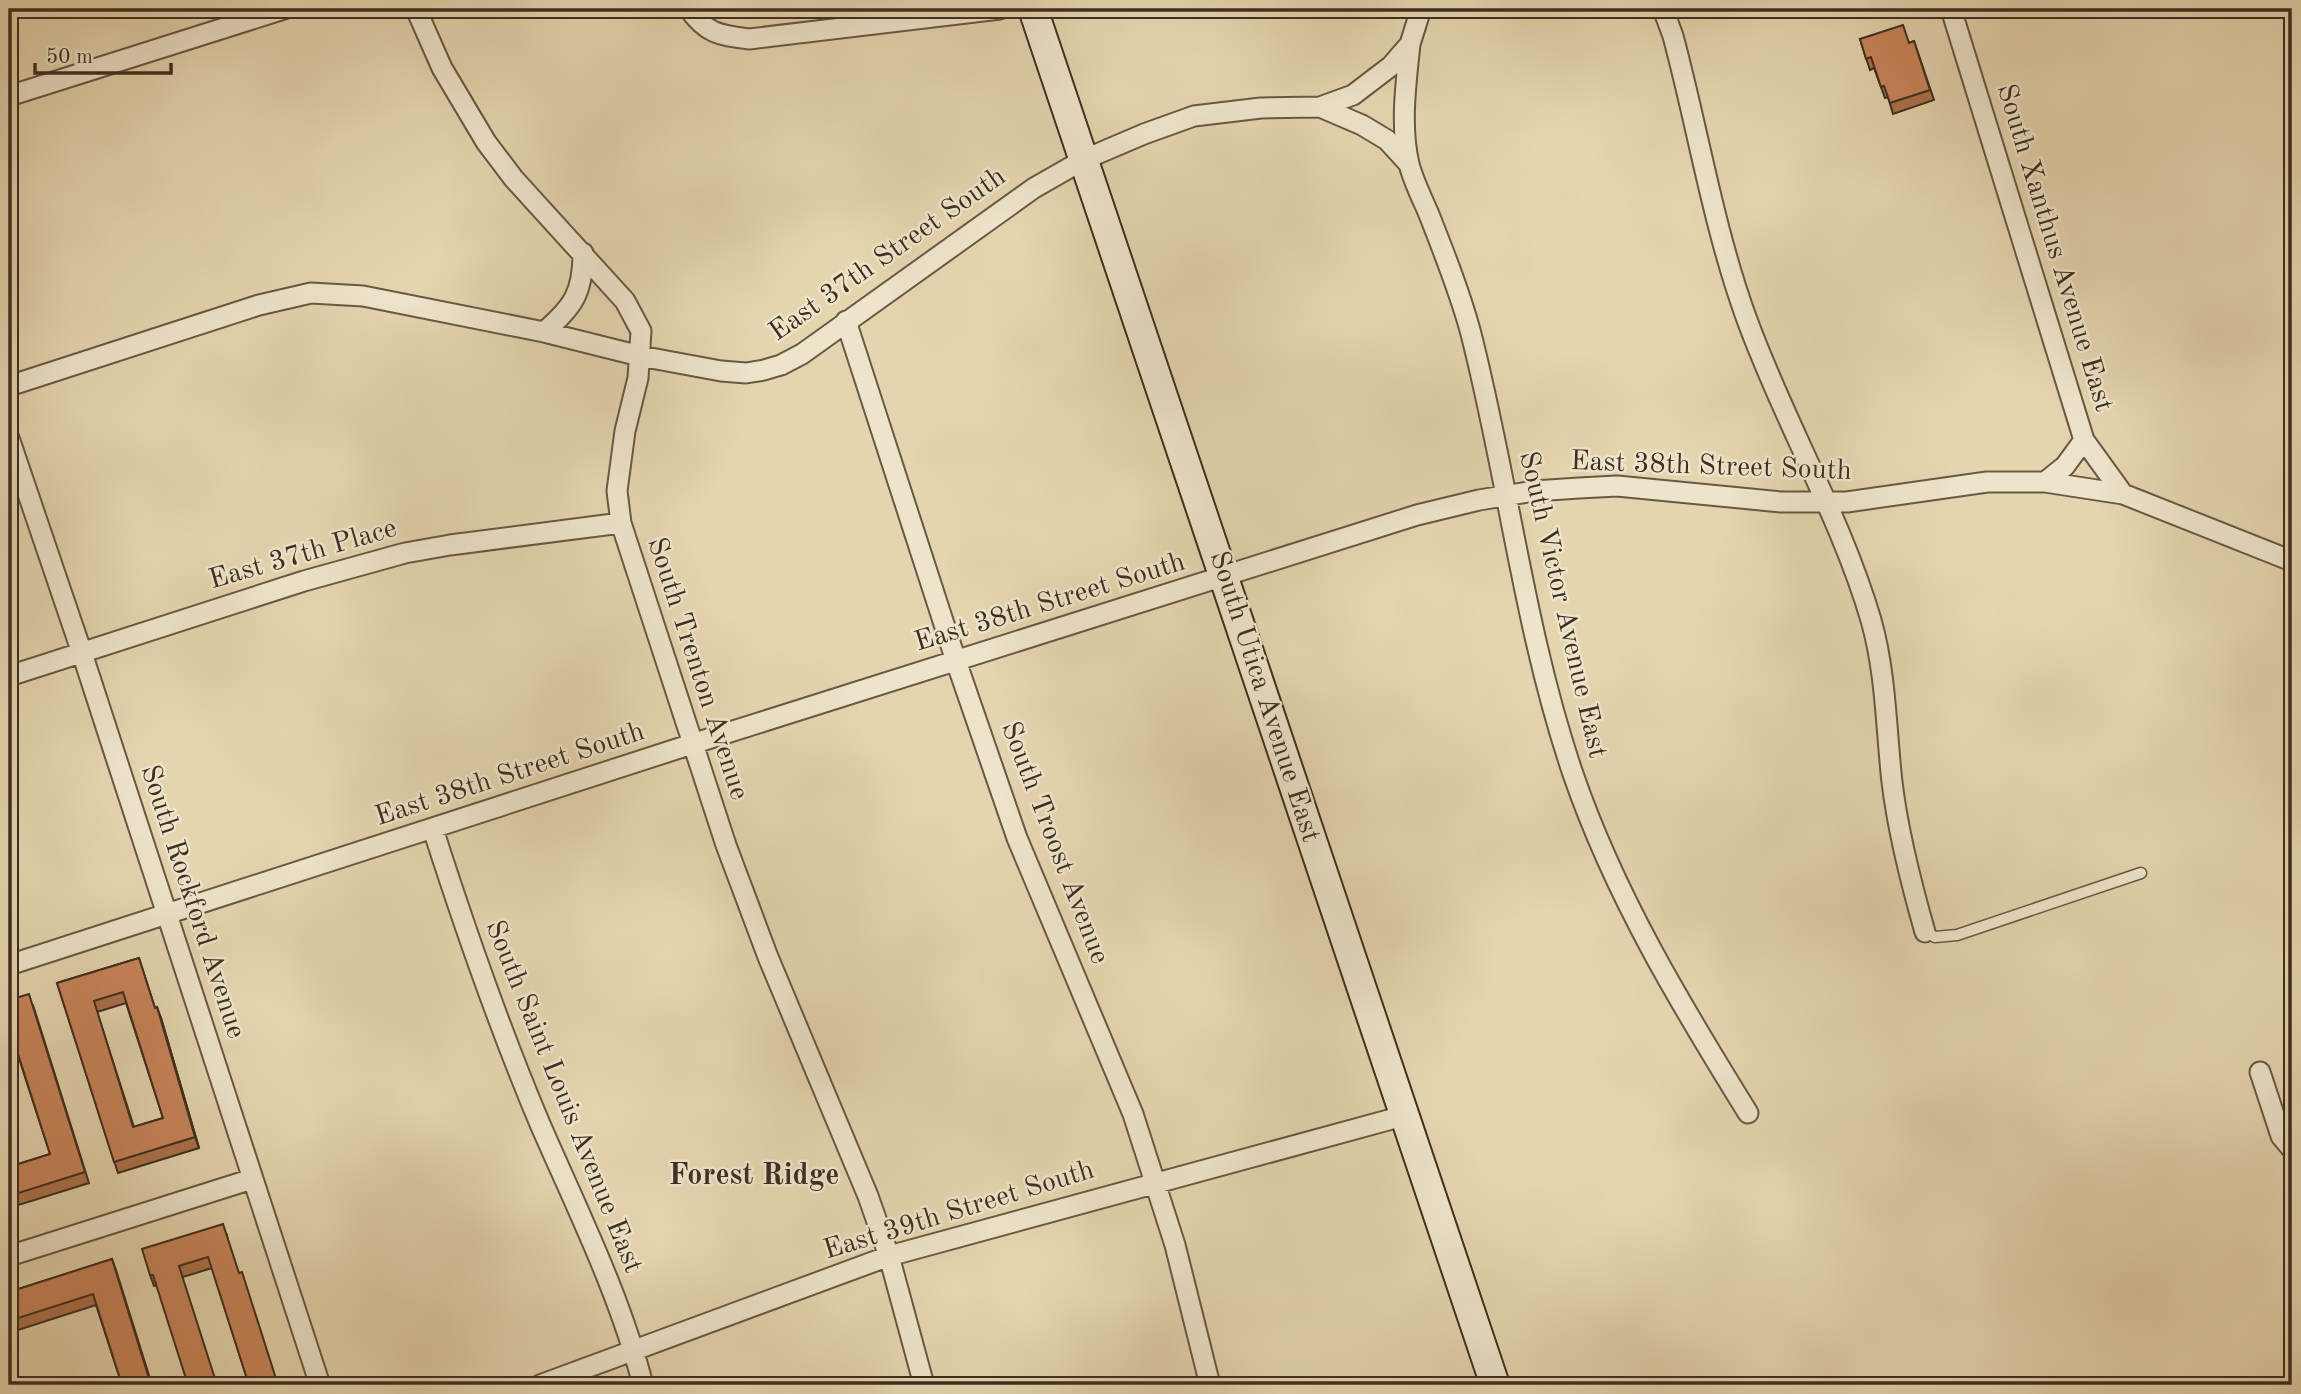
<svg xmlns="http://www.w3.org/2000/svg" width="2301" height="1394" font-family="'Old Standard TT',serif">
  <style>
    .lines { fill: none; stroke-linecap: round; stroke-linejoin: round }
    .lane-casing { stroke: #685844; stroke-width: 13 }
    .street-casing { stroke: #685844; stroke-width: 23 }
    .secondary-casing { stroke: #3e2e21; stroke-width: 32 }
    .lane { stroke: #eee4cb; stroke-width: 10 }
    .street { stroke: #eee4cb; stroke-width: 19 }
    .secondary { stroke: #eee4cb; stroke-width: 28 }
    .wall { fill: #ac724d; stroke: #3e2e21; stroke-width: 2; fill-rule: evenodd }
    .shaded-wall { fill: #8c5c3f; stroke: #3e2e21; stroke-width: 2 }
    .building { fill: #c8845a; stroke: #3e2e21; stroke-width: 2; fill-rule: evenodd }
    .labels { text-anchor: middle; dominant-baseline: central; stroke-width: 5; stroke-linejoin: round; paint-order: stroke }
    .street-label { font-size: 28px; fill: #3e2e21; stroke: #eee4cb }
    .neighbourhood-label { font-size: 30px; font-weight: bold; fill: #3e2e21; stroke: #eee4cb }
  </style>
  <rect width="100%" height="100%" fill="#e5d5af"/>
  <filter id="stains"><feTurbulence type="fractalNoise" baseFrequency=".00286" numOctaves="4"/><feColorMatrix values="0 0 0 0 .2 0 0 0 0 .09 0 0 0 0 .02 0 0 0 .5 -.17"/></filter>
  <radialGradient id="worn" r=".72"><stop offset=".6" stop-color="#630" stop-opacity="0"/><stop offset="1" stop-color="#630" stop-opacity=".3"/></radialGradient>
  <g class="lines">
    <g class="lane-casing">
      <path id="lane" d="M1925 932 1935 937 1957 935 2141 873"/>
    </g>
    <g class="street-casing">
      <path id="street" d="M416 9 442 68 486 142 514 179 625 301 641 331 638 378 625 431 617 491 621 523 726 845 768 957 868 1196 889 1256 924 1385
        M689 9C707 34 719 35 749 39L1000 9
        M1663 9 1673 36C1698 129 1713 226 1746 317 1783 420 1840 515 1871 620 1886 673 1886 728 1892 782 1898 833 1911 883 1925 932
        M1951 9 2084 440 2123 494
        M1410 44C1406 83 1400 126 1409 164 1413 180 1421 196 1428 212 1443 250 1459 290 1470 330 1508 477 1524 630 1573 774 1615 896 1681 1005 1748 1113
        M9 96 284 9
        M1320 107 1362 125 1387 140 1409 164
        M846 321 956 661 1017 838 1133 1114 1175 1245 1210 1385
        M544 332C573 307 583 293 583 253
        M9 386 259 305 311 293 363 296 544 332 640 356 721 371 746 373 764 370 781 365 802 354 1034 188 1083 160 1144 134 1194 116 1261 108 1320 107 1353 95 1391 66 1410 44 1421 9
        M9 438 82 653 320 1385
        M2045 482 2065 466 2084 440
        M9 676 304 581 405 553 450 545 621 523
        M433 829C465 929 499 1027 540 1124 577 1209 620 1295 643 1385
        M9 965 692 744 1417 515 1479 500 1534 491 1579 488 1617 486 1781 502H1847L1987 482H2045L2123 494 2292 561
        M2260 1072 2281 1136 2292 1149
        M9 1256 252 1179
        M540 1385 889 1256 1403 1116"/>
    </g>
    <g class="secondary-casing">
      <path id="secondary" d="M1033 9 1495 1385"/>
    </g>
    <use href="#lane" class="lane"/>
    <use href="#street" class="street"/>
    <use href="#secondary" class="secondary"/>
  </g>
  <path class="wall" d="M1860 39 1909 43 1914 41 1934 100 1893 114 1888 97 1885 98 1874 68 1870 70Z
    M139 958 155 1008 161 1018 199 1148 118 1173 57 983ZM126 1003 163 1118 134 1127 97 1012Z
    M9 1000 33 1005 89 1183 9 1208V1167L50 1154 13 1040 9 1041Z
    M227 1235 248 1382 212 1268 154 1286 150 1275Z
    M112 1259 116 1270 152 1385H122L96 1305 9 1333V1292Z"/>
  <path class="shaded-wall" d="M157 1007 161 1018 199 1148 195 1137Z"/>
  <path class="building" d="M1903 25 1909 43 1914 41 1930 90 1890 103 1884 86 1881 87 1871 57 1866 59 1860 39Z
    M139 958 155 1008 157 1007 195 1137 114 1162 57 983ZM123 992 163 1118 133 1127 94 1001Z
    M29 994 85 1172 9 1196V1167L50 1154 10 1029H9V1000Z
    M223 1224 239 1273 242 1272 278 1385H238L248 1382 208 1257 179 1266 217 1385H188L153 1275H150L142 1249Z
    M112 1259 151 1385H122L93 1294 9 1321V1292Z"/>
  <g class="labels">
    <g class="street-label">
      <text transform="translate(2054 248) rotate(73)">South Xanthus Avenue East</text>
      <text transform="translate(888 255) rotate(-35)">East 37th Street South</text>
      <text transform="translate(1711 467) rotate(2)">East 38th Street South</text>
      <text transform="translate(303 555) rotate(-16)">East 37th Place</text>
      <text transform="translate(1050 603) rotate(-17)">East 38th Street South</text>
      <text transform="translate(1562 605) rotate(77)">South Victor Avenue East</text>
      <text transform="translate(697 669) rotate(72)">South Trenton Avenue</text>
      <text transform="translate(1264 697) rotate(72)">South Utica Avenue East</text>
      <text transform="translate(510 775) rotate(-18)">East 38th Street South</text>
      <text transform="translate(1054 843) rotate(69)">South Troost Avenue</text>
      <text transform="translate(192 902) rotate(72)">South Rockford Avenue</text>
      <text transform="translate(563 1097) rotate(68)">South Saint Louis Avenue East</text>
      <text transform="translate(959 1211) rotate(-17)">East 39th Street South</text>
    </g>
    <g class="neighbourhood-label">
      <text x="754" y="1176">Forest Ridge</text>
    </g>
  </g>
  <rect width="2301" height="1394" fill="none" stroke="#e5d5af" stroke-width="35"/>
  <rect x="10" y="10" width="2280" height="1373" fill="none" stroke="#3e2e21" stroke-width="3.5"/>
  <rect x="18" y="18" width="2266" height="1359" fill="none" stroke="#3e2e21" stroke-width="2"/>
  <path d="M35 63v10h136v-10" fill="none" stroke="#3e2e21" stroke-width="3.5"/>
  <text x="46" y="63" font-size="21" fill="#3e2e21" stroke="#eee4cb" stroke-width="5" paint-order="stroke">50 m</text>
  <rect width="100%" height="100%" filter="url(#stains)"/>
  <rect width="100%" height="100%" fill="url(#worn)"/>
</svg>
